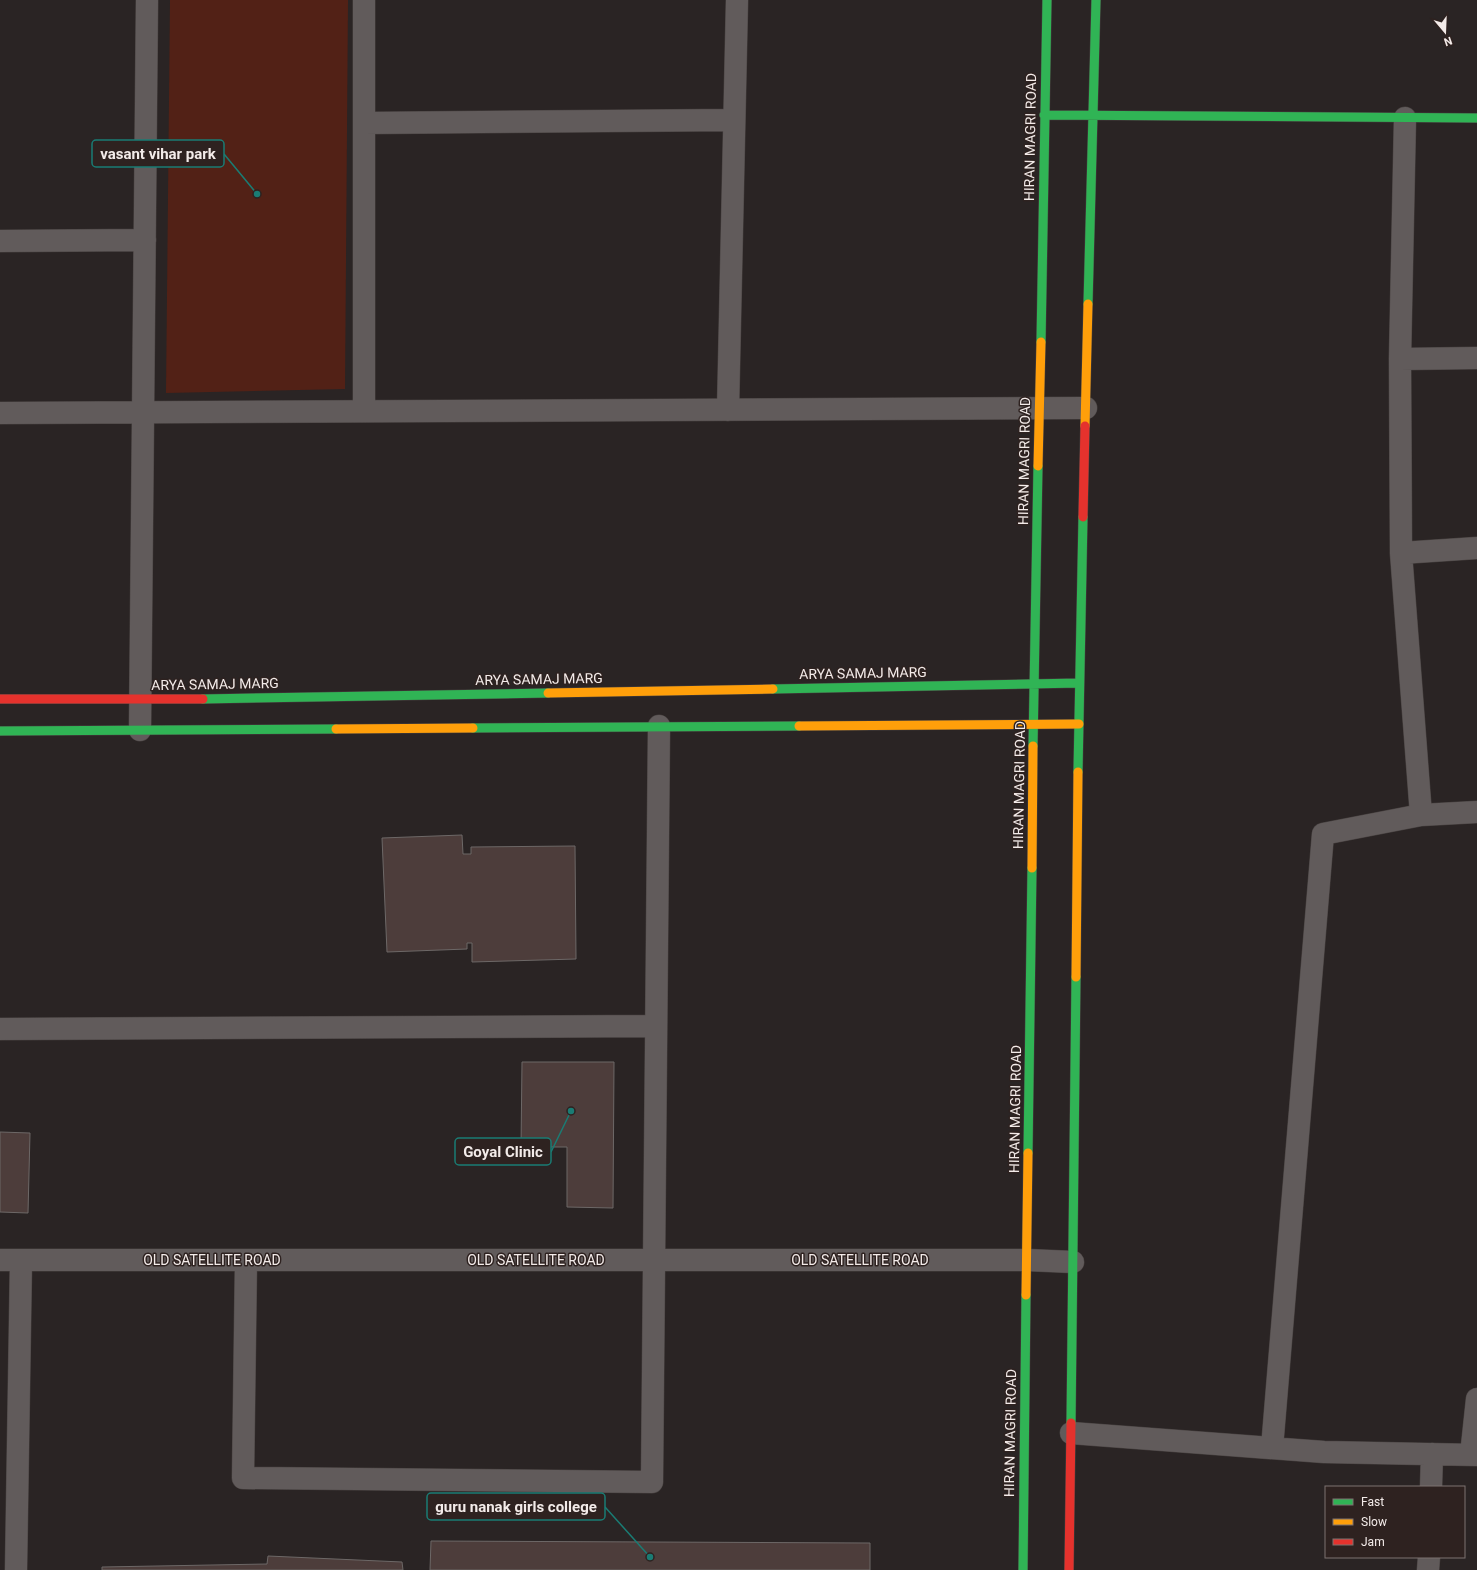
<svg xmlns="http://www.w3.org/2000/svg" width="1477" height="1570" font-family="Roboto,sans-serif">
  <style>
    .green { fill: #522116 }
    .building { fill: #4d3d3b; stroke: #6d6867 }
    .lines { fill: none; stroke-linecap: round; stroke-linejoin: round }
    .street-casing { stroke: #484241; stroke-width: 23 }
    .fast-casing { stroke: #484241; stroke-width: 10 }
    .slow-casing { stroke: #484241; stroke-width: 10 }
    .jam-casing { stroke: #484241; stroke-width: 10 }
    .street { stroke: #615b5b; stroke-width: 22 }
    .fast { stroke: #30b455; stroke-width: 9 }
    .slow { stroke: #ff9f0a; stroke-width: 9 }
    .jam { stroke: #e5322d; stroke-width: 9 }
    .labels { text-anchor: middle; dominant-baseline: central; stroke-width: 3; stroke-linejoin: round; paint-order: stroke }
    .street-label { font-size: 14px; fill: #f3ebe9; stroke: #2e2220 }
    .leader { fill: none; stroke: #1a7c74; stroke-width: 1.5 }
    .callout-dot { fill: #1a7c74; stroke: #2e2220; stroke-width: 1.5 }
    .callout { fill: #2e2220; stroke: #1a7c74; stroke-width: 1.5 }
    .callout-label { font-size: 15px; text-anchor: middle; font-weight: bold; fill: #f3ebe9 }
  </style>
  <rect width="100%" height="100%" fill="#2a2424"/>
  <path class="green" d="M170 0H348L345 389 166 393Z"/>
  <path class="building" d="M462 835 463 854H471V847L575 846 576 959 472 962V943H467V949L387 952 382 838Z
    M522 1062H614L613 1208 567 1207V1147H521Z
    M0 1132 30 1133 28 1213 0 1212Z
    M431 1541 870 1543V1570H430Z
    M268 1556 402 1562 403 1570H102V1567L267 1564Z"/>
  <g class="lines">
    <g class="street-casing">
      <path id="street" d="M364 0V411
        M1405 118 1400 359 1401 553 1421 815
        M364 123 734 120
        M0 241 145 240
        M1400 359 1477 358
        M728 410 737 0
        M0 413 1086 408
        M1401 553 1477 548
        M140 730 147 0
        M0 1029 656 1026
        M0 1260H1027L1073 1262
        M246 1260 243 1478 652 1482 659 726
        M1071 1433 1324 1452 1477 1455
        M1272 1448 1323 834 1421 815 1477 812
        M1471 1455 1477 1399
        M1431 1487 1432 1454
        M16 1570 21 1260
        M1428 1570 1429 1557"/>
    </g>
    <g class="fast-casing">
      <path id="fast" d="M1044 115 1477 118
        M1088 304 1096 0
        M1041 342 1047 0
        M773 689 1079 683
        M203 699 548 693
        M473 728 799 726
        M0 731 336 729
        M1033 746 1038 466
        M1078 772 1083 517
        M1028 1153 1032 868
        M1071 1423 1076 977
        M1023 1570 1026 1295"/>
    </g>
    <g class="slow-casing">
      <path id="slow" d="M1085 426 1088 304
        M1038 466 1041 342
        M548 693 773 689
        M799 726 1079 724
        M336 729 473 728
        M1032 868 1033 746
        M1076 977 1078 772
        M1026 1295 1028 1153"/>
    </g>
    <g class="jam-casing">
      <path id="jam" d="M1083 517 1085 426
        M0 699H203
        M1069 1570 1071 1423"/>
    </g>
    <use href="#street" class="street"/>
    <use href="#fast" class="fast"/>
    <use href="#slow" class="slow"/>
    <use href="#jam" class="jam"/>
  </g>
  <g class="labels">
    <g class="street-label">
      <text transform="translate(1030 137) rotate(-89)">HIRAN MAGRI ROAD</text>
      <text transform="translate(1024 461) rotate(-89)">HIRAN MAGRI ROAD</text>
      <text transform="translate(863 673) rotate(-1)">ARYA SAMAJ MARG</text>
      <text transform="translate(539 679) rotate(-1)">ARYA SAMAJ MARG</text>
      <text transform="translate(215 684) rotate(-1)">ARYA SAMAJ MARG</text>
      <text transform="translate(1019 785) rotate(-89)">HIRAN MAGRI ROAD</text>
      <text transform="translate(1015 1109) rotate(-89)">HIRAN MAGRI ROAD</text>
      <text x="212" y="1260">OLD SATELLITE ROAD</text>
      <text x="536" y="1260">OLD SATELLITE ROAD</text>
      <text x="860" y="1260">OLD SATELLITE ROAD</text>
      <text transform="translate(1010 1433) rotate(-89)">HIRAN MAGRI ROAD</text>
    </g>
  </g>
  <path class="leader" d="M257 194L224 154M571 1111L551 1152M650 1557L605 1507"/>
  <g class="callout-dot">
    <circle cx="257" cy="194" r="4"/>
    <circle cx="571" cy="1111" r="4"/>
    <circle cx="650" cy="1557" r="4"/>
  </g>
  <g class="callout">
    <rect x="92" y="140" width="132" height="27" rx="4"/>
    <rect x="455" y="1138" width="96" height="27" rx="4"/>
    <rect x="427" y="1493" width="178" height="27" rx="4"/>
  </g>
  <g class="callout-label">
    <text x="158" y="159">vasant vihar park</text>
    <text x="503" y="1157">Goyal Clinic</text>
    <text x="516" y="1512">guru nanak girls college</text>
  </g>
  <rect x="1325" y="1486" width="140" height="72" fill="#2e2220" stroke="#7d7270"/>
  <rect x="1333" y="1499" width="20" height="6" fill="#30b455" stroke="#7d7270"/>
  <text x="1361" y="1506" font-size="12" fill="#f3ebe9">Fast</text>
  <rect x="1333" y="1519" width="20" height="6" fill="#ff9f0a" stroke="#7d7270"/>
  <text x="1361" y="1526" font-size="12" fill="#f3ebe9">Slow</text>
  <rect x="1333" y="1539" width="20" height="6" fill="#e5322d" stroke="#7d7270"/>
  <text x="1361" y="1546" font-size="12" fill="#f3ebe9">Jam</text>
  <g transform="translate(1445 32) rotate(161)" stroke="#2e2220" stroke-width="3" paint-order="stroke">
  <path d="M0-3L7 15L0 10L-7 15Z" fill="#f3ebe9"/>
  <text y="-6" font-size="11" font-weight="bold" text-anchor="middle" fill="#f3ebe9">N</text>
  </g>
</svg>
